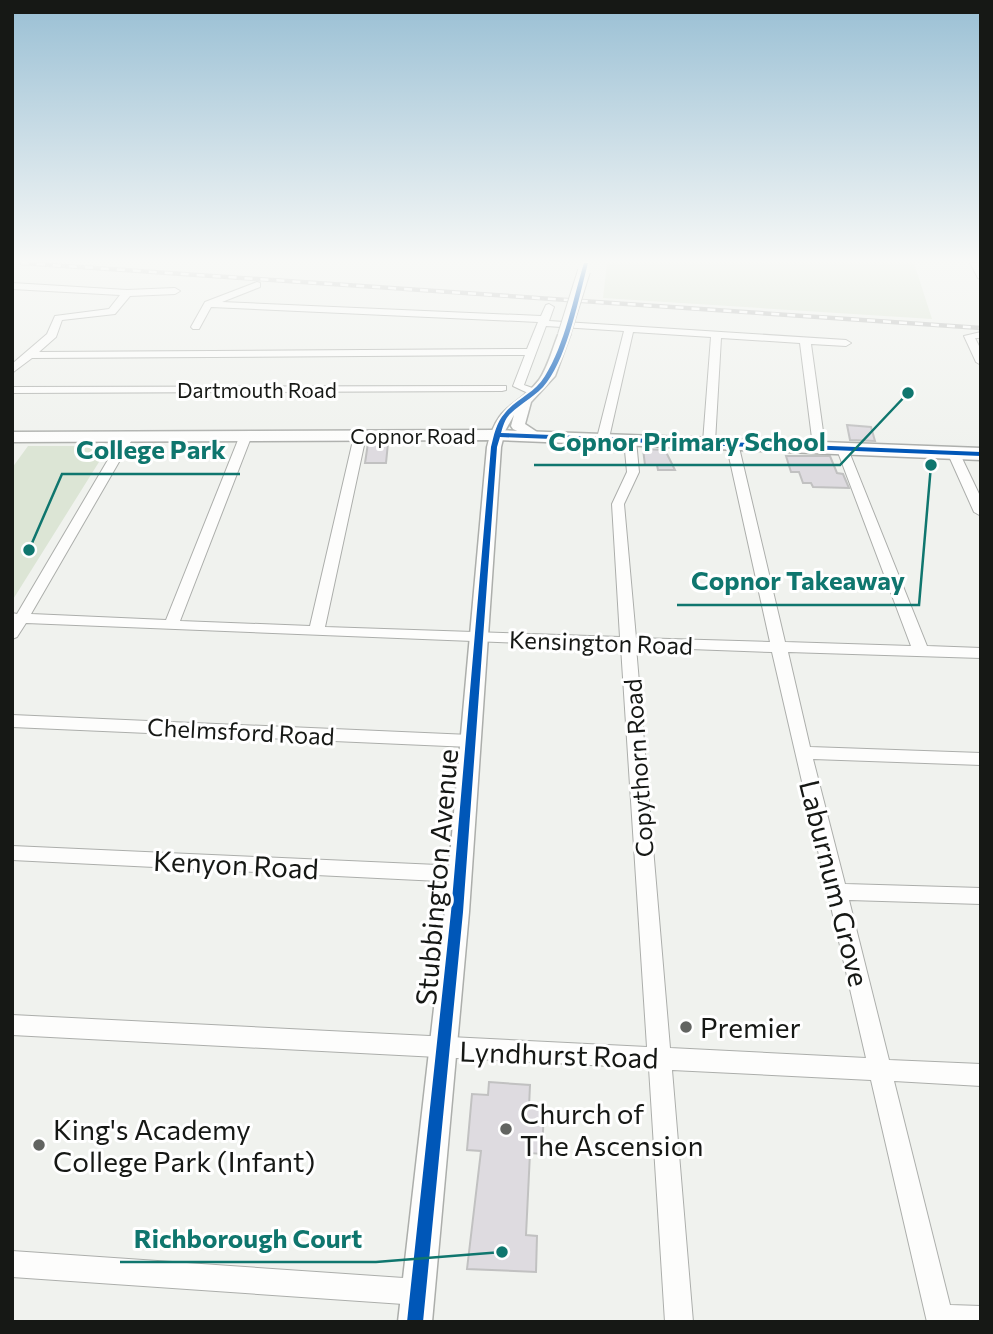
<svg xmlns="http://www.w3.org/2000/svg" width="993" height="1334" font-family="Commissioner,sans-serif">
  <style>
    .green { fill: #dce5d5 }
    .building { fill: #dedbe0; stroke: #c1c1c1; stroke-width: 2 }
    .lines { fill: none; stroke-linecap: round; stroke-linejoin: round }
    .minor-casing { stroke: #acaeab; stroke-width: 2 }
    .tertiary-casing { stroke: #acaeab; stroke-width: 3 }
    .primary-casing { stroke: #acaeab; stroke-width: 3 }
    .minor { fill: #fdfdfc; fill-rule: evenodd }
    .tertiary { fill: #fdfdfc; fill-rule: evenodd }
    .primary { fill: #fdfdfc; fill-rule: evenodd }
    .rail-casing { stroke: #b6b7b6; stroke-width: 4.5 }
    .rail { stroke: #fff; stroke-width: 2.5; stroke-dasharray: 8; stroke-linecap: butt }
    .tertiary-bridge-casing { stroke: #acaeab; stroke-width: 14; stroke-linecap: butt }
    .tertiary-bridge { stroke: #fdfdfc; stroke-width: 12 }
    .cycleway-casing { stroke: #fff; stroke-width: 4 }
    .cycleway { fill: #0057b8; fill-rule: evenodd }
    .poi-dot { fill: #626461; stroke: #fff; stroke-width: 2.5 }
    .labels { text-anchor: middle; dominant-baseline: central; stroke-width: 6; stroke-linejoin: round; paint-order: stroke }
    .far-street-label { font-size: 21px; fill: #161815; stroke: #fff }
    .street-label { font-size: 24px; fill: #161815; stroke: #fff }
    .near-street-label { font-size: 28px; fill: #161815; stroke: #fff }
    .near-poi-label { font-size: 28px; fill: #161815; stroke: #fff; text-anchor: start }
    .leader { fill: none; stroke: #0f766e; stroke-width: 2.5 }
    .callout-dot { fill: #0f766e; stroke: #fff; stroke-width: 2.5 }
    .callout-label { font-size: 26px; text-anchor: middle; font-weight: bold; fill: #0f766e; stroke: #fff; stroke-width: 6; stroke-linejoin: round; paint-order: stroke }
  </style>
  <rect width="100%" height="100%" fill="#f0f2ee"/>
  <path class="green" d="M607 263H914L932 319 603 298Z
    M28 446H109L12 601V468Z"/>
  <path class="building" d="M847 425 871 427 875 441 850 440Z
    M368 443H388L386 463H365Z
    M643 449 665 450 675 470H658L657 465H645Z
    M786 456H830L837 473 843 474 849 488 813 487 811 483H803L799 472H791Z
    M489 1082 530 1085 529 1107 544 1108 542 1154 530 1153 526 1235 537 1236 536 1272 467 1269 481 1151 467 1150 472 1094 488 1095Z"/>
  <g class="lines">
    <g class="minor-casing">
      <path id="minor" d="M970 263H978L981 279 978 278Z
        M257 282 260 283V287L222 302 541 316 546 305 549 304 554 307 549 321 846 340 851 343 846 346 811 344 825 446 819 450 813 446 800 343 721 338 715 442 709 446 703 442 711 337 633 332 609 438 603 442 597 438 624 331 546 326 524 385 538 390V394H530L513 386 525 355 32 358 12 373V364L47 334 55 316 109 309 120 295 12 289V283L127 290 175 288 180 291 175 294 130 296 115 314 62 320 56 337 39 352 527 349 538 322 211 307 199 329H193L191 327 205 302Z
        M981 332V338H975L981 350V365L976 362 964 336Z
        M506 386V390L502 391 12 393V387Z
        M128 432 134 436 31 614 166 620 240 435 246 432 252 435 180 621 310 626 354 436 360 432 366 436 325 627 620 637 612 504 627 472 624 440 630 436 636 440 639 472 624 504 636 638 770 642 726 443 732 439 738 443 785 642 911 646 836 447 838 444H846L927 646 981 648V658L788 652 810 747 981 753V765L813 759 845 884 981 888V904L849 900 889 1060 981 1064V1086L894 1081 950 1305 981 1306V1322H927L871 1080 672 1070 693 1322H665L649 1068 12 1035V1015L647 1047 621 647 26 623 17 637 12 639V613L17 614 122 436ZM636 647 772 652 866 1058 670 1048Z
        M954 450 960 454 981 498V516L974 512 948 454Z
        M12 715 470 735 476 737 479 741 476 745 470 747 12 727Z
        M12 846 460 866 467 869 470 874 467 879 460 882 12 860Z
        M12 1251 418 1279 427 1283 431 1292 427 1301 418 1305 12 1277Z"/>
    </g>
    <g class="tertiary-casing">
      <path id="tertiary" d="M564 331 570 335 555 376 531 402 525 424 543 436 536 440 513 429 511 426 514 415 505 431 501 447 469 912 432 1322H398L445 912 487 447C499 400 515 411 539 380 548 367 552 350 558 335Z"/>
    </g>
    <g class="primary-casing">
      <path id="primary" d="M496 430 981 448V460L496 440 12 442V432Z"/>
    </g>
    <use href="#minor" class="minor"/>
    <use href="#tertiary" class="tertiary"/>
    <use href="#primary" class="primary"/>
    <g class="rail-casing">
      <path id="rail" d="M21 263 981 328"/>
    </g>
    <use href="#rail" class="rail"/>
    <g class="tertiary-bridge-casing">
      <path id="tertiary-bridge" d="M564 335 584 271"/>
    </g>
    <use href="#tertiary-bridge" class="tertiary-bridge"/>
    <g class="cycleway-casing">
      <path id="cycleway" d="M584 263H588C579 297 568 354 547 382 537 396 522 402 510 414 505 419 503 426 501 433L981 452V456L500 437 497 447 463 912 423 1322H407L451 912 491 447C494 435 496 423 505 413 517 398 534 394 545 376 565 344 573 299 584 263Z"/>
    </g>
    <use href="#cycleway" class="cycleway"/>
  </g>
  <linearGradient id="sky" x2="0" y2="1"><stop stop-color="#99bfd4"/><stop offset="0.58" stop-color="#f8f9f7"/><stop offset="1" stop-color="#f8f9f7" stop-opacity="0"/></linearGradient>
  <rect width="993" height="450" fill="url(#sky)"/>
  <g class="poi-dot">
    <circle cx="686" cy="1027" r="7"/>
    <circle cx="506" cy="1129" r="7"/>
    <circle cx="39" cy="1145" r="7"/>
  </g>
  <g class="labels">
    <g class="far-street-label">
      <text x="257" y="389">Dartmouth Road</text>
      <text x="413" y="435">Copnor Road</text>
    </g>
    <g class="street-label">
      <text transform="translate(601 642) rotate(2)">Kensington Road</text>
      <text transform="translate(241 731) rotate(3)">Chelmsford Road</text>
      <text transform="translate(638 768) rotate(-94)">Copythorn Road</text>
    </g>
    <g class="near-street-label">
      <text transform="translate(236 864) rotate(3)">Kenyon Road</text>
      <text transform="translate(436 877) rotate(-85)">Stubbington Avenue</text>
      <text transform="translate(835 883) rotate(76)">Laburnum Grove</text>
      <text transform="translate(559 1054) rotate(2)">Lyndhurst Road</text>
    </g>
    <g class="near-poi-label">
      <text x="700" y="1027">Premier</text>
      <text x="520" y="1113">Church of<tspan x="520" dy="32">The Ascension</tspan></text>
      <text x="53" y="1129">King's Academy<tspan x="53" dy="32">College Park (Infant)</tspan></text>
    </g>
  </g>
  <path class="leader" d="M908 393L840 465H534M29 550L62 474H240M931 465L919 605H677M502 1252L376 1262H120"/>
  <g class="callout-dot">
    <circle cx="908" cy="393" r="7"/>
    <circle cx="29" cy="550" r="7"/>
    <circle cx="931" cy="465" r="7"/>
    <circle cx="502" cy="1252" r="7"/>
  </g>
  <g class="callout-label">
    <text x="687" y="451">Copnor Primary School</text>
    <text x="151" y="459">College Park</text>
    <text x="798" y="590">Copnor Takeaway</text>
    <text x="248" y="1248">Richborough Court</text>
  </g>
  <rect width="993" height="1334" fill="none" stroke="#161815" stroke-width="28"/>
</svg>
